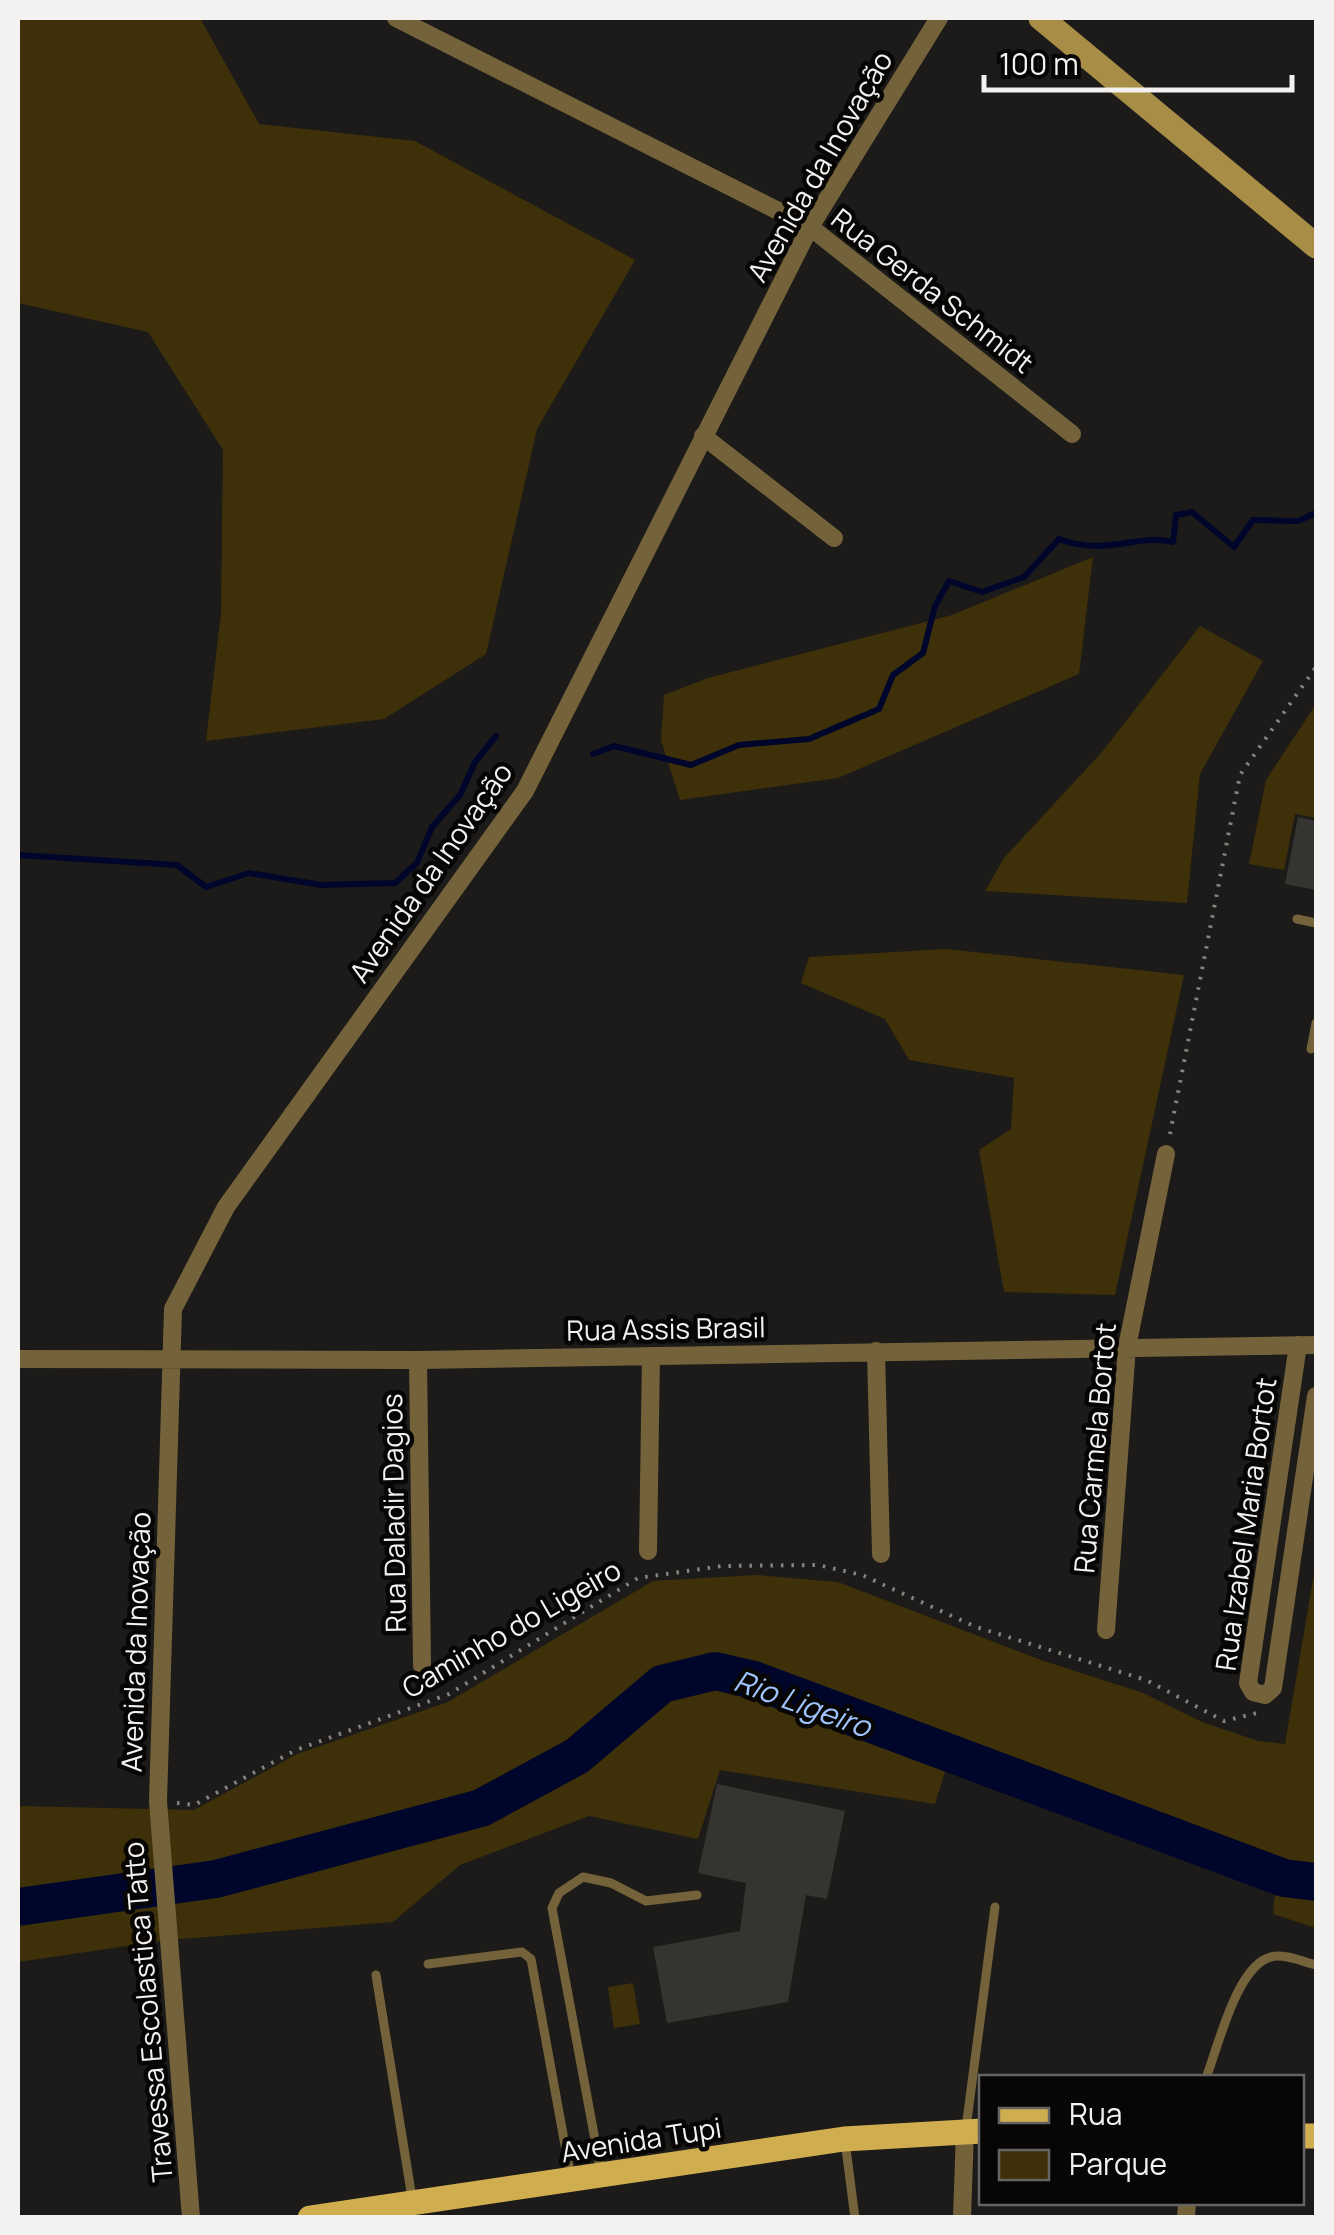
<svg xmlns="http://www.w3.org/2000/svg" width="1334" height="2235" font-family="Manrope,sans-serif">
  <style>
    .green { fill: #3e3008 }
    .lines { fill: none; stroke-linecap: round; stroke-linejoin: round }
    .stream { stroke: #00062b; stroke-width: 6 }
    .river { stroke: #00062b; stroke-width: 38 }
    .building { fill: #353431 }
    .path { stroke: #858482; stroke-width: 4; stroke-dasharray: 2.5 8; stroke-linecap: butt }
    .service { stroke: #74633a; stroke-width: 9 }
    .minor { stroke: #74633a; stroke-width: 18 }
    .secondary { stroke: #a88d47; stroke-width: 25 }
    .primary { stroke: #d0ad4f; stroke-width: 25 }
    .labels { text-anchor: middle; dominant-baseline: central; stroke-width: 9; stroke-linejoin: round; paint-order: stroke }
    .street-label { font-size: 28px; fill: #f3f2f0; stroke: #070605 }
    .water-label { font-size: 30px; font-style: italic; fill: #9dc3fa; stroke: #070605 }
  </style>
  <rect width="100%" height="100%" fill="#1c1b19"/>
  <path class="green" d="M18 18H200L259 124 415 141 635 260 537 429 486 654 384 719 206 741 221 613 223 450 148 332 18 303Z
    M1093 557 1079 674 838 778 680 800 661 740 664 695 708 678 952 615Z
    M1200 626 1263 661 1200 774 1187 903 985 891 1004 858 1102 752Z
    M1316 704V818L1295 814 1284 870 1249 864 1266 780Z
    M946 949 1184 975 1115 1295 1004 1292 979 1150 1011 1129 1014 1078 909 1060 885 1019 801 983 809 957Z
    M1316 1562V1928L1273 1914 1276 1883 948 1762 935 1804 720 1770 698 1839 589 1816 460 1865 393 1922 168 1940 18 1962V1806L194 1810 297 1754 448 1702 653 1581 757 1575 838 1582 1041 1660 1143 1693 1202 1722 1258 1741 1285 1744Z
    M633 1983 640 2024 614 2028 608 1987Z"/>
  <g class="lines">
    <path class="stream" d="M593 754 614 746 691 765 739 745 809 739 879 709 893 675 923 653 935 606 949 581 982 592 1024 577 1059 539C1106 557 1138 533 1173 542L1176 515 1192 512 1234 547 1253 520 1298 521 1316 513
      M18 855 177 865 206 887 249 873 321 885 395 883 417 863 432 827 460 795 475 762 496 736"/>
    <path class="river" d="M18 1907 216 1879 481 1808 577 1756 662 1684 715 1671 754 1680 1284 1878 1316 1882"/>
  </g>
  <path class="building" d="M1298 817 1316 821V890L1285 884Z
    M717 1784 845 1811 827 1899 806 1895 788 2002 667 2023 653 1947 740 1931 746 1883 698 1873Z"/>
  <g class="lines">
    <path class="path" d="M1170 1134 1240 775 1316 667
      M177 1803 194 1805 296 1750 449 1694 638 1578 722 1566 818 1565 862 1575 976 1627 1146 1680 1224 1721 1257 1713"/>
    <path class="service" d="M1297 919 1316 923
      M1311 1049 1316 1023
      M428 1964 522 1952 531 1959 571 2178
      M376 1975 412 2198
      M1206 2078C1218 2047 1237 1965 1271 1957 1283 1953 1304 1962 1316 1965
      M966 2128 995 1907
      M845 2141 855 2218
      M601 2172 552 1908 559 1893 583 1877 611 1883 646 1901 697 1895"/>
    <path class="minor" d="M396 18 810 227 1072 434
      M703 436 834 538
      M1298 1345 1248 1683 1253 1692 1265 1695 1273 1688 1316 1396
      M876 1351 881 1554
      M18 1359 418 1360 1316 1345
      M418 1360 422 1666
      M648 1551 651 1356
      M1106 1630 1127 1347 1166 1154
      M191 2218 158 1801 173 1309 226 1207 525 791 810 227 939 18
      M962 2218 965 2131
      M1186 2218 1187 2202"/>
    <path class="secondary" d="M1041 18 1316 246"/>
    <path class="primary" d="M1302 2136H1316
      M310 2218 844 2139 982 2131"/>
  </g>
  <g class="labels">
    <g class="street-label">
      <text transform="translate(819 166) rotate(-60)">Avenida da Inovação</text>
      <text transform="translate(933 290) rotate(38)">Rua Gerda Schmidt</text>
      <text transform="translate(430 872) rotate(-55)">Avenida da Inovação</text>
      <text transform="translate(666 1328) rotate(-1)">Rua Assis Brasil</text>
      <text transform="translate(1094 1448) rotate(-85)">Rua Carmela Bortot</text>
      <text transform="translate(393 1513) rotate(-91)">Rua Daladir Dagios</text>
      <text transform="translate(1245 1524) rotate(-82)">Rua Izabel Maria Bortot</text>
      <text transform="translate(511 1628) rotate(-30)">Caminho do Ligeiro</text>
      <text transform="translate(135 1642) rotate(-88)">Avenida da Inovação</text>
      <text transform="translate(147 2012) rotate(-95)">Travessa Escolastica Tatto</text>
      <text transform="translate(641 2139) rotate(-9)">Avenida Tupi</text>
    </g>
    <g class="water-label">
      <text transform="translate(803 1703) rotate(20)">Rio Ligeiro</text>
    </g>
  </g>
  <rect width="1334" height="2235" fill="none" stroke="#f3f2f0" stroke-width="40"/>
  <rect x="979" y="2075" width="325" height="130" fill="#070605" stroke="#656463" stroke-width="2.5"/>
  <rect x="999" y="2108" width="50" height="15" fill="#d0ad4f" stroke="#656463" stroke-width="2.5"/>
  <text x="1069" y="2125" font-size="30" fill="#f3f2f0">Rua</text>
  <rect x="999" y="2150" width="50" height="30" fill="#3e3008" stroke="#656463" stroke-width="2.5"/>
  <text x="1069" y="2175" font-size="30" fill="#f3f2f0">Parque</text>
  <path d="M984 75v15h308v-15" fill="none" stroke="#f3f2f0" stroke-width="5"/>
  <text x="999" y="75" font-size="30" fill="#f3f2f0" stroke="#070605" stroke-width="8" paint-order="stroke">100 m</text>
</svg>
